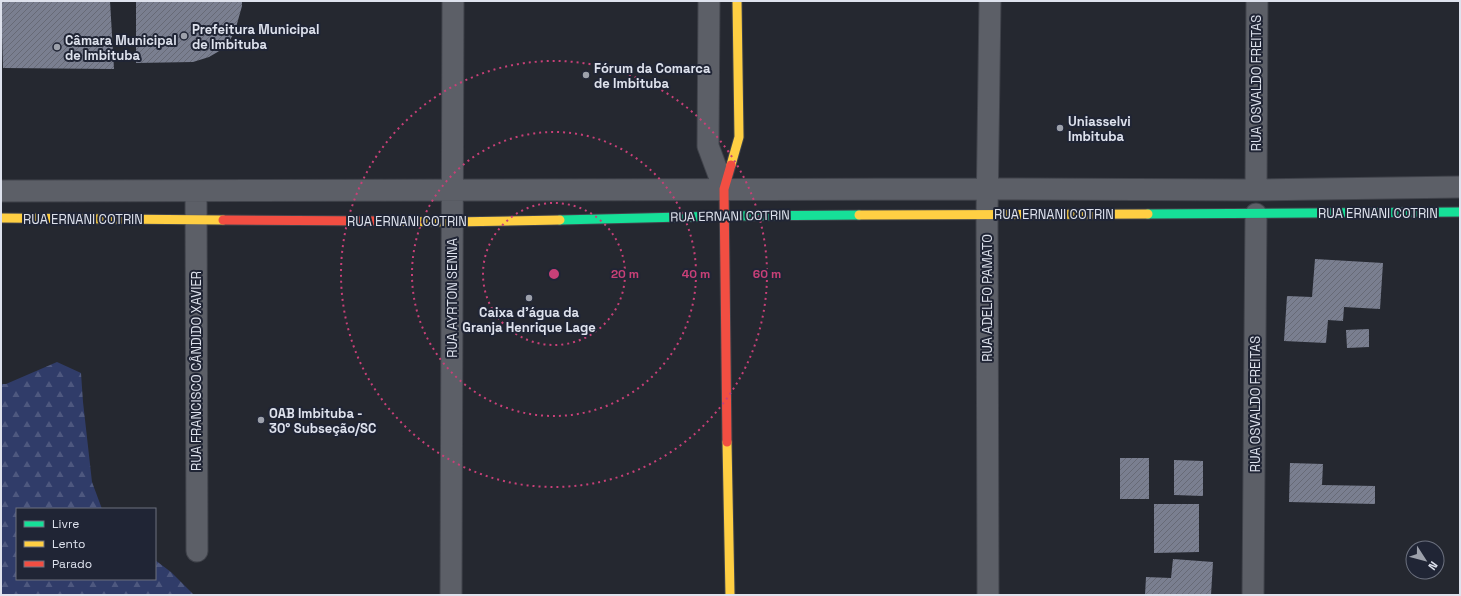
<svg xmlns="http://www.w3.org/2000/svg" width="1461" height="596" font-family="'Space Grotesk',sans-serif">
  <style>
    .forest { fill: url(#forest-firs) }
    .building { fill: url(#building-hatch) }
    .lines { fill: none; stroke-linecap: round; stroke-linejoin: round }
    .street-casing { stroke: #40434b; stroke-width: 23 }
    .fast-casing { stroke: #40434b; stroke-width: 11 }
    .slow-casing { stroke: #40434b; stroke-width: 11 }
    .jam-casing { stroke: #40434b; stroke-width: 11 }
    .street { stroke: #5c5f67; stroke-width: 21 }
    .fast { stroke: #16e098; stroke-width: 9 }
    .slow { stroke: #ffcf43; stroke-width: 9 }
    .jam { stroke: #f24e42; stroke-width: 9 }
    .ring { fill: none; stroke: #c84078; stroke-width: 2; stroke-dasharray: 2 4 }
    .poi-dot { fill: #9da1ab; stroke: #202535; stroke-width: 1.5 }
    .labels { text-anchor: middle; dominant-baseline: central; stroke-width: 4; stroke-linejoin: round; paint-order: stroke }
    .poi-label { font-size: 13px; font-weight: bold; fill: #dee2ed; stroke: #202535; text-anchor: start }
    .street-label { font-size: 13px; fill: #dee2ed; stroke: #202535 }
    .centre { fill: #c84078; stroke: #202535; stroke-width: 2 }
    .ring-label { font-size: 12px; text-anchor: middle; font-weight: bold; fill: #c84078; stroke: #202535; stroke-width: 4; stroke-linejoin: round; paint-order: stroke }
  </style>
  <defs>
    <pattern id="forest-firs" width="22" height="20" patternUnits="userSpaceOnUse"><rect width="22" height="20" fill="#303c69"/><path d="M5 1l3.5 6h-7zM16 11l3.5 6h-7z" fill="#4e587f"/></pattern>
    <pattern id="building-hatch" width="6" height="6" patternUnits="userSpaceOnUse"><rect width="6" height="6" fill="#7a7f90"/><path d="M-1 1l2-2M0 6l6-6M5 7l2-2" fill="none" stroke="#676a76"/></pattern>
  </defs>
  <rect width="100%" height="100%" fill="#252830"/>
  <path class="forest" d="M57 362 81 373 83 402 92 482 102 509H17V579H155V560L171 572 194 595H1V384H6Z"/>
  <path class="building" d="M1 1H110L114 69 3 68Z
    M136 1H242V6L235 31 229 42 221 50 209 57 193 62 136 63Z
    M1315 259 1383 263 1380 309 1344 307 1343 321 1328 320 1326 343 1284 341 1287 296 1312 297Z
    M1369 329V347L1347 348 1346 330Z
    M1120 458H1149V499H1120Z
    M1174 460 1203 461V496L1174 495Z
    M1290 463 1323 464 1322 485 1375 486V504L1289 502Z
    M1154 504H1199V552L1154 553Z
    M1173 559 1213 562 1211 595H1145L1146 577 1171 578Z"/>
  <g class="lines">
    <g class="street-casing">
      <path id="street" d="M709 1 708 146 724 189
        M1256 190 1257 1
        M1 191 988 189 1256 190 1460 187
        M196 191 197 551
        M451 595 453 1
        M988 595 987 215 990 1
        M1253 595 1256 214"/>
    </g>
    <g class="fast-casing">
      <path id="fast" d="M1148 214 1460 212
        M560 220 724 216 859 215"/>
    </g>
    <g class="slow-casing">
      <path id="slow" d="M731 165 739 137 737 1
        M859 215 1148 214
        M1 218 223 220
        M380 221 453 222 560 220
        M727 442 730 595"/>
    </g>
    <g class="jam-casing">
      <path id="jam" d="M223 220 380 221
        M727 442 724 189 731 165"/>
    </g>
    <use href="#street" class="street"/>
    <use href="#fast" class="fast"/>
    <use href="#slow" class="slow"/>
    <use href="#jam" class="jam"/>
  </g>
  <g class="ring">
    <circle cx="554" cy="274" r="71"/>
    <circle cx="554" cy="274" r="142"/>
    <circle cx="554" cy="274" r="213"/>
  </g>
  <g class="poi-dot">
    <circle cx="184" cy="36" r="4"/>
    <circle cx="57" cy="47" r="4"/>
    <circle cx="586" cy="75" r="4"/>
    <circle cx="1060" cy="128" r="4"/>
    <circle cx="529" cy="298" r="4"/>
    <circle cx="261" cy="420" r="4"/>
  </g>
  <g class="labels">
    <g class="poi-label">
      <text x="192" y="29">Prefeitura Municipal<tspan x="192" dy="15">de Imbituba</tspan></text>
      <text x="65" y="40">Câmara Municipal<tspan x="65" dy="15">de Imbituba</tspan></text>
      <text x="594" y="68">Fórum da Comarca<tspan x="594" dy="15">de Imbituba</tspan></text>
      <text x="1068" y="121">Uniasselvi<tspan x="1068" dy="15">Imbituba</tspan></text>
      <text x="529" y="312" text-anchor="middle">Caixa d'água da<tspan x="529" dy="15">Granja Henrique Lage</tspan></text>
      <text x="269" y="413">OAB Imbituba -<tspan x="269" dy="15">30° Subseção/SC</tspan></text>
    </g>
    <g class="street-label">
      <text transform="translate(1256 83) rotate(-90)">RUA OSVALDO FREITAS</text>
      <text x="1378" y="213">RUA ERNANI COTRIN</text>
      <text x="1054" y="214">RUA ERNANI COTRIN</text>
      <text transform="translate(730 216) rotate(-1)">RUA ERNANI COTRIN</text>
      <text x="83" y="219">RUA ERNANI COTRIN</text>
      <text x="407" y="221">RUA ERNANI COTRIN</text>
      <text transform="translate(452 298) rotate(-90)">RUA AYRTON SENNA</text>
      <text transform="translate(987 298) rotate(-90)">RUA ADELFO PAMATO</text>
      <text transform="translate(196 371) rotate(-90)">RUA FRANCISCO CÂNDIDO XAVIER</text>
      <text transform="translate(1255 404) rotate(-90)">RUA OSVALDO FREITAS</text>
    </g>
  </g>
  <circle cx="554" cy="274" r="6" class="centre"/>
  <g class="ring-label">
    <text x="625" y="278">20 m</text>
    <text x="696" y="278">40 m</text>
    <text x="767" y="278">60 m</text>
  </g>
  <rect width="1461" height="596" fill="none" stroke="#dee2ed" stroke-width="4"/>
  <rect x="16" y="508" width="140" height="72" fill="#202535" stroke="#6c717f"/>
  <rect x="24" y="521" width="20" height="6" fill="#16e098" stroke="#6c717f"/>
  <text x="52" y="528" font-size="12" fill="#dee2ed">Livre</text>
  <rect x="24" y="541" width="20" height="6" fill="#ffcf43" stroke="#6c717f"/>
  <text x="52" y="548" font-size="12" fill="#dee2ed">Lento</text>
  <rect x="24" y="561" width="20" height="6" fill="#f24e42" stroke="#6c717f"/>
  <text x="52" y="568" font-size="12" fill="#dee2ed">Parado</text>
  <g transform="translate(1425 560) rotate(126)"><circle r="19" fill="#202535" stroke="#6c717f"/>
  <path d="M0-3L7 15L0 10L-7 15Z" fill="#9da1ab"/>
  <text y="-6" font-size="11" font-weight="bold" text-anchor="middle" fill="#dee2ed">N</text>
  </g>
</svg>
